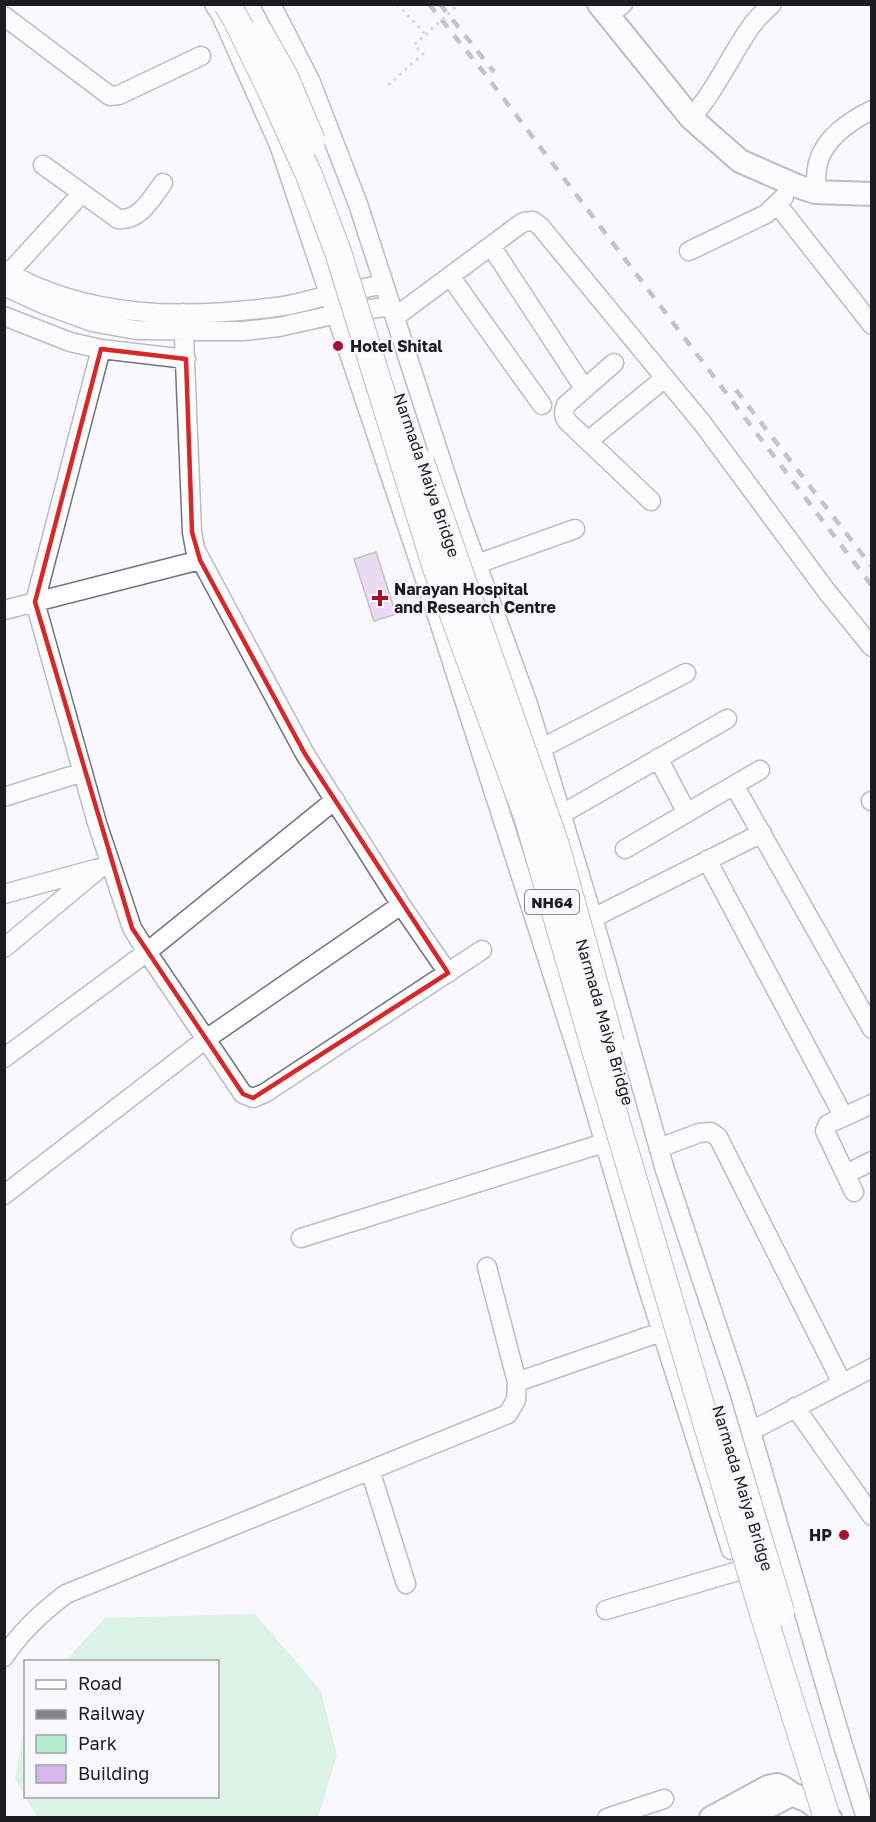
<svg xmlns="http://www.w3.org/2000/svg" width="876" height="1822" font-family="'Golos Text',sans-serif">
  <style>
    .green { fill: #b6eccd }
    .building { fill: #d8b6e9; stroke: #827888; stroke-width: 1.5 }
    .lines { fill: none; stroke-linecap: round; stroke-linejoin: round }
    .minor-casing { stroke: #747182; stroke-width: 21 }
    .major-casing { stroke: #747182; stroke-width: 26 }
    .path { stroke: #b5b4b9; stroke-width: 3; stroke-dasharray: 3 4.5; stroke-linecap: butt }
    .minor { stroke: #fff; stroke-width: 18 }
    .major { stroke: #fff; stroke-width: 22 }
    .rail { stroke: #848389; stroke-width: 4.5; stroke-dasharray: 10 10; stroke-linecap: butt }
    .highway-bridge-casing { stroke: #747182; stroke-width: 28; stroke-linecap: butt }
    .path-bridge { stroke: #b5b4b9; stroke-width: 3; stroke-dasharray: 3 4.5; stroke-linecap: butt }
    .highway-bridge { stroke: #fff; stroke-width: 26 }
    .marked { fill: none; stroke: #d62828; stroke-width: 4.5; stroke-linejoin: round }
    .poi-dot { fill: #a80f2f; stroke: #f9f8fc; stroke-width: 2 }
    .labels { text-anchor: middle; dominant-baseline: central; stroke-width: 4.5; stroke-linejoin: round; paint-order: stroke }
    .shield { fill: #f9f8fc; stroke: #5f5e64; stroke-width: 1.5 }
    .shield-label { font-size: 15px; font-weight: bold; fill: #1d1c23 }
    .poi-label { font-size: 16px; font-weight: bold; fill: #1d1c23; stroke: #f9f8fc; text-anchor: start }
    .street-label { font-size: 16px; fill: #1d1c23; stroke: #f9f8fc }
  </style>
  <rect width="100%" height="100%" fill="#f9f8fc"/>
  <path class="green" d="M255 1614 321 1691 337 1755 318 1817H37L15 1778 25 1723 26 1796H218V1662L65 1661 105 1618Z"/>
  <path class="building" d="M376 552 396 614 374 621 354 559Z"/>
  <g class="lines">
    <g class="minor-casing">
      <path id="minor" d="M214 4 221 15 279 145 431 597 581 1063 644 1276 731 1550
        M271 4 310 80 358 204 458 512 528 704 605 958 665 1170 739 1391 842 1742 866 1818
        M4 16 110 96 119 95 201 56
        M608 16 623 4
        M691 118C716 90 730 56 752 25 757 18 765 11 772 4
        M43 165 118 219C140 221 151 199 163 183
        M815 192C816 183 816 172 818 163 825 137 850 121 872 110
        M777 204 872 325
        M491 246 584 388
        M689 251 766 214 784 197
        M4 270C85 319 186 319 276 307 295 305 312 299 330 295 348 291 366 288 384 284
        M9 273 82 193
        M450 276 542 405
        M4 286 43 304 92 322 136 330 244 331 279 327 337 314 391 306
        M183 313 192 532 195 549 305 754 401 905 448 973
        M4 316 70 342 101 349 186 359
        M395 317 519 225 524 222 533 221 540 226 703 424 828 593 872 647
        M101 349 35 602 97 823 132 928 147 952 243 1094 253 1098 265 1093 482 950
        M614 363 566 405C563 413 563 416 568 422L651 501
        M588 441 665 378
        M477 564 575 529
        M4 610 200 560
        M542 748 686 673
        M658 758 687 813
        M734 785 872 1029
        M4 797 83 772
        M871 801H872
        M562 814 727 719
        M625 849 760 770
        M707 860 844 1117
        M4 894 95 869
        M593 918 762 833
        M4 948 100 868
        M4 1058 147 952 335 800
        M659 1148 699 1133 711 1132 718 1137 842 1383
        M846 1174 872 1161
        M854 1192 825 1131 828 1124 872 1104
        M4 1195 206 1039 401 905
        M301 1238 604 1143
        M487 1267 517 1382
        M795 1407 872 1516
        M751 1431 872 1368
        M370 1470 406 1584
        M606 1610 738 1571
        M4 1657C21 1631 42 1612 66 1594L508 1414 516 1400 517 1382 661 1332
        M607 1818 664 1799"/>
    </g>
    <g class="major-casing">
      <path id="major" d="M599 4 691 118 740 161 797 186 815 192 872 194
        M711 1818 768 1787 777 1785 782 1787 792 1794 808 1801 830 1818
        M747 1818 792 1794"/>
    </g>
    <path class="path" d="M397 4 426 35"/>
    <use href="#minor" class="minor"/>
    <use href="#major" class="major"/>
    <path class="rail" d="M429 4 485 74 872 586
      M440 4 494 72
      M736 390 872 567"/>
    <g class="highway-bridge-casing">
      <path id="highway-bridge" d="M227 4 237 21 272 93 309 175 338 252 436 568 528 819 596 1053 765 1620 827 1818
        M260 33 285 77 312 141
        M421 462 556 845 611 1043
        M724 1423 781 1612"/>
    </g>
    <path class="path-bridge" d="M388 85 423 54 414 45 459 4"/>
    <use href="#highway-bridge" class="highway-bridge"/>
  </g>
  <path d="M0 0H876V1822H0ZM101 349 186 359 192 532 200 560 305 754 448 973 253 1098 243 1094 132 928 35 602Z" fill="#f9f8fc" fill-opacity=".55" fill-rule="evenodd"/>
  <path class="marked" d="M101 349 186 359 192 532 200 560 305 754 448 973 253 1098 243 1094 132 928 35 602Z"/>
  <g class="poi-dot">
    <circle cx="338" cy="346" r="6"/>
    <path d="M377 589h6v6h6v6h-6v6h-6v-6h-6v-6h6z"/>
    <circle cx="844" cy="1535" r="6"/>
  </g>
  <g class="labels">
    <rect class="shield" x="525" y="890" width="54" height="24" rx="4.5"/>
    <g class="shield-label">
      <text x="552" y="902">NH64</text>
    </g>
    <g class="poi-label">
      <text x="350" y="346">Hotel Shital</text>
      <text x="394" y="589">Narayan Hospital<tspan x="394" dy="18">and Research Centre</tspan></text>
      <text x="832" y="1535" text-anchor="end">HP</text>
    </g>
    <g class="street-label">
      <text transform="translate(427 475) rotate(71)">Narmada Maiya Bridge</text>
      <text transform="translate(605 1022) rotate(74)">Narmada Maiya Bridge</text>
      <text transform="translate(743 1488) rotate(73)">Narmada Maiya Bridge</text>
    </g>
  </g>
  <rect width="876" height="1822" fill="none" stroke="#1d1c23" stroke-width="12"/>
  <rect x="24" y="1660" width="195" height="138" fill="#f9f8fc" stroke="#a1a0a5" stroke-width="1.5"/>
  <rect x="36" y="1680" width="30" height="9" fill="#ffffff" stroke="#a1a0a5" stroke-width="1.5"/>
  <text x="78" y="1690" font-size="18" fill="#1d1c23">Road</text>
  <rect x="36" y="1710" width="30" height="9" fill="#848389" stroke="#a1a0a5" stroke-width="1.5"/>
  <text x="78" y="1720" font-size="18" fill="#1d1c23">Railway</text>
  <rect x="36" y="1735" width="30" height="18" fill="#b6eccd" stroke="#a1a0a5" stroke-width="1.5"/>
  <text x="78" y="1750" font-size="18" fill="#1d1c23">Park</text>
  <rect x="36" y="1765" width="30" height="18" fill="#d8b6e9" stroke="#a1a0a5" stroke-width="1.5"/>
  <text x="78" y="1780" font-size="18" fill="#1d1c23">Building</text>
</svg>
